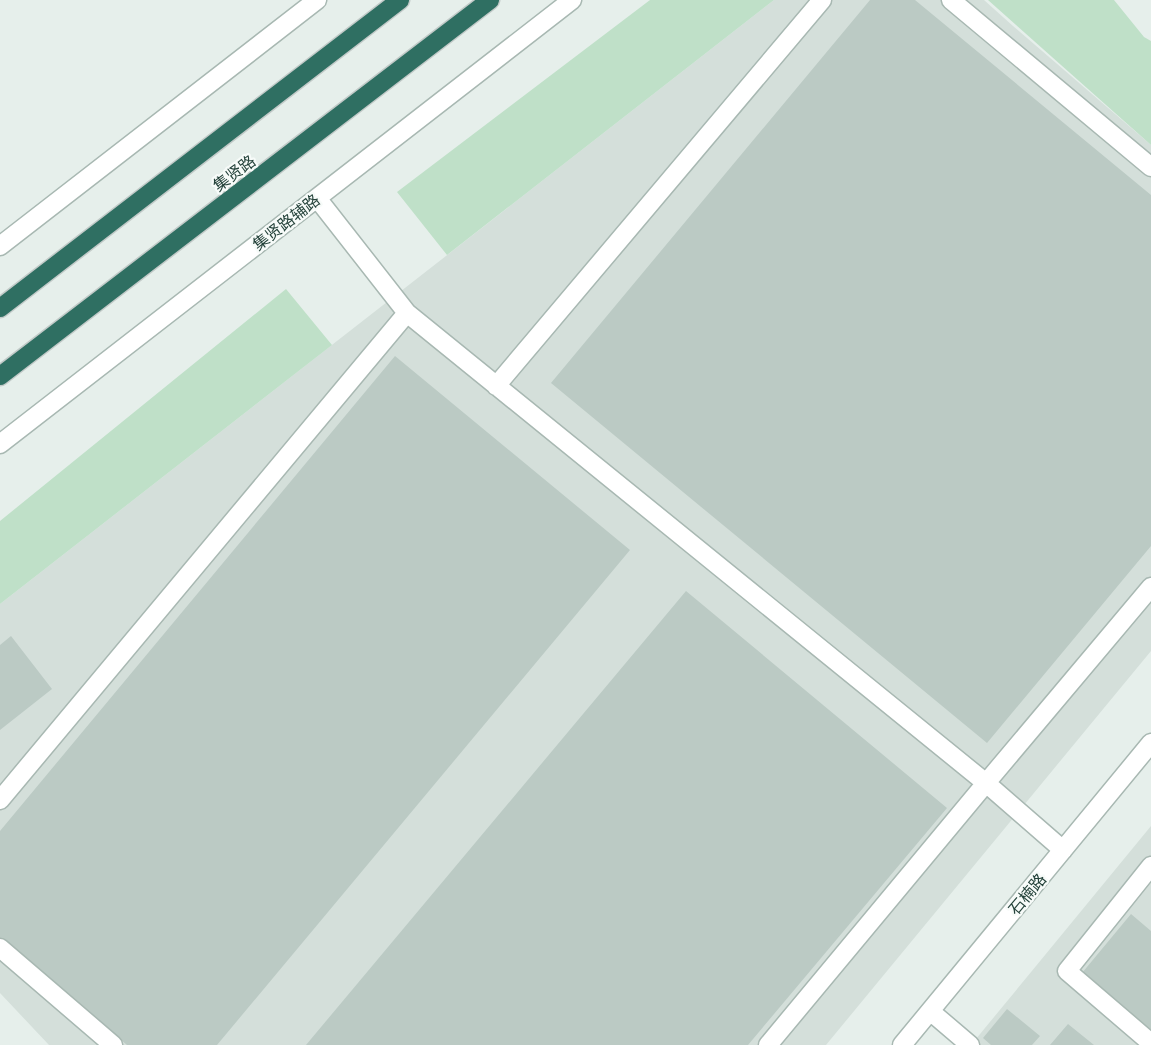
<svg xmlns="http://www.w3.org/2000/svg" width="1151" height="1045" font-family="'Golos Text','Noto Sans SC',sans-serif">
  <style>
    .built { fill: #d4dfda }
    .green { fill: #bfe0c8 }
    .building { fill: #bbcac4 }
    .lines { fill: none; stroke-linecap: round; stroke-linejoin: round }
    .minor-casing { stroke: #a8b8b2; stroke-width: 21 }
    .highway-casing { stroke: #c2cac8; stroke-width: 21 }
    .minor { stroke: #fff; stroke-width: 18 }
    .highway { stroke: #2f6f62; stroke-width: 18 }
    .labels { text-anchor: middle; dominant-baseline: central; stroke-width: 4.5; stroke-linejoin: round; paint-order: stroke }
    .street-label { font-size: 16px; fill: #24423a; stroke: #f7fbf9 }
  </style>
  <rect width="100%" height="100%" fill="#e6efeb"/>
  <path class="built" d="M774 0H984L1013 26 1151 145V651L826 1045H49L0 993V604Z
    M1151 826V1045H971L1036 966Z"/>
  <path class="green" d="M650 0H774L447 255 397 192Z
    M988 0H1114L1144 37 1151 41V145Z
    M286 289 332 345 0 604V521Z"/>
  <path class="building" d="M870 0H915L1151 195V546L987 743 551 383Z
    M395 356 630 550 217 1045H127L0 938V831Z
    M686 591 947 808 748 1045H306Z
    M11 636 52 689 0 730V645Z
    M1131 914 1151 931V1031L1082 973Z
    M1007 1009 1040 1036 1032 1045H991L983 1038Z
    M1068 1024 1094 1045H1050Z"/>
  <g class="lines">
    <g class="minor-casing">
      <path id="minor" d="M951 0 1151 167
        M317 198 407 313 986 783 1151 587
        M0 246 317 0
        M496 386 822 0
        M0 444 572 0
        M0 800 407 313
        M1151 866 1067 971 1151 1043
        M0 948 113 1045
        M930 1011 970 1045
        M768 1045 986 783 1063 850
        M902 1045 1151 743"/>
    </g>
    <g class="highway-casing">
      <path id="highway" d="M0 308 400 0
        M0 376 490 0"/>
    </g>
    <use href="#minor" class="minor"/>
    <use href="#highway" class="highway"/>
  </g>
  <g class="labels">
    <g class="street-label">
      <text transform="translate(234 173) rotate(-37)">集贤路</text>
      <text transform="translate(286 222) rotate(-38)">集贤路辅路</text>
      <text transform="translate(1027 894) rotate(-50)">石楠路</text>
    </g>
  </g>
</svg>
